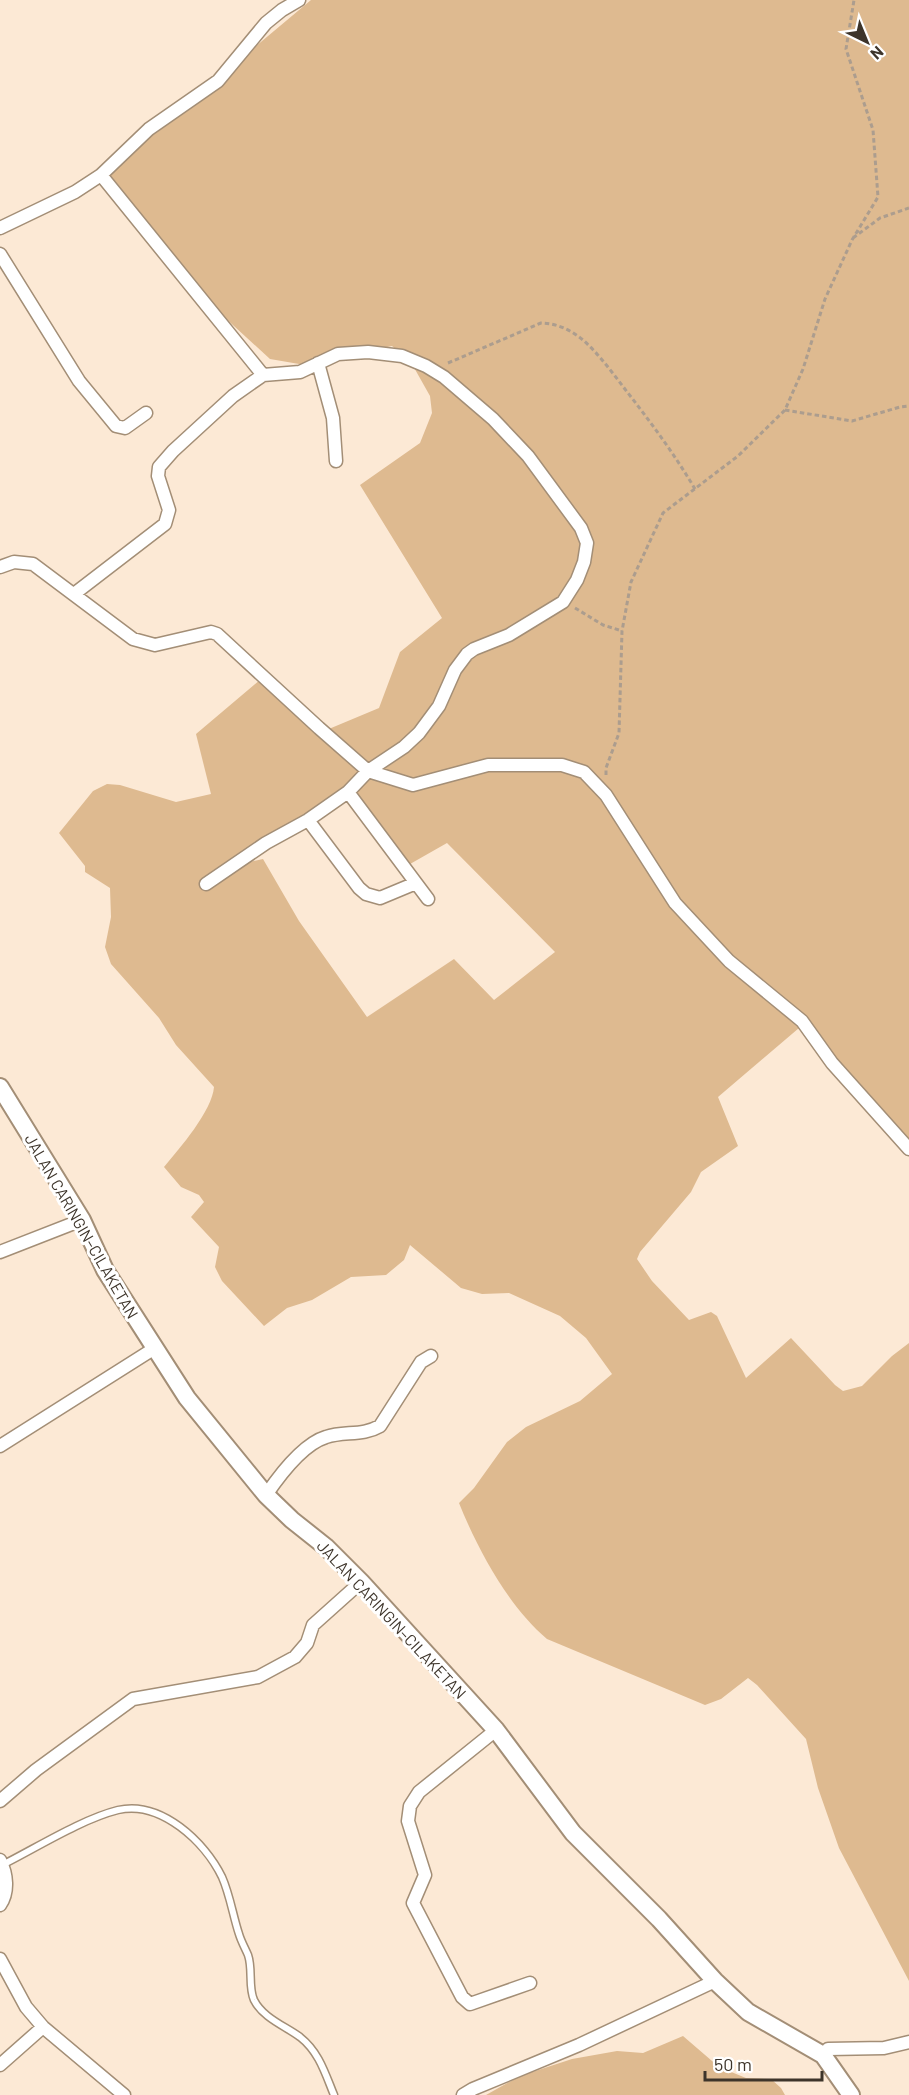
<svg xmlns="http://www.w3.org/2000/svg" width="909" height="2095" font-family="Barlow,sans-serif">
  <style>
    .green { fill: #deba90; fill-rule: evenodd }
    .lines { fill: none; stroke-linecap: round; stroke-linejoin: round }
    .lane-casing { stroke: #a38e76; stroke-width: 9 }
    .street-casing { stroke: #a38e76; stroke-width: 15 }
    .secondary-casing { stroke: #a38e76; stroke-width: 20 }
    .path { stroke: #ac9d8e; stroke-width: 3; stroke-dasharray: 4.5 3; stroke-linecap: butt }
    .lane { stroke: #fff; stroke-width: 6 }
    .street { stroke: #fff; stroke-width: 12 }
    .secondary { stroke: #fff; stroke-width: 16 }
    .labels { text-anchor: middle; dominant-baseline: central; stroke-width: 6; stroke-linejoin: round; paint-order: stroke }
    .street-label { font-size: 16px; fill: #3d342a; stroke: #fff }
  </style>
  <rect width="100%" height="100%" fill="#fce9d5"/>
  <path class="green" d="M311 0H909V1148L799 1028 718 1097 738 1146 701 1172 691 1192 640 1252 637 1259 652 1281 689 1320 711 1312 717 1316 746 1378 791 1338 835 1385 843 1391 862 1386 892 1356 909 1343V1981L839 1848 818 1788 806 1739 757 1685 748 1678 721 1699 705 1705 547 1639C508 1606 478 1550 459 1503L474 1488 507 1442 526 1427 580 1401 612 1374 586 1338 560 1316 509 1293 482 1294 461 1288 410 1245 404 1260 386 1275 351 1277 312 1300 287 1308 264 1326 222 1281 215 1267 219 1247 191 1217 204 1202 199 1195 181 1187 164 1167C180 1148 212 1111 214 1087L176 1045 159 1018 111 964 105 947 111 917 110 888 85 872V866L59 833 93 791 107 784 120 785 176 802 211 794 196 734 261 679 324 731 379 708 400 652 442 618 360 485 420 443 432 413 430 396 412 364 392 346 305 365 270 359 222 315 107 171ZM354 793 403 868 447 843 555 952 494 1000 454 959 367 1017 299 921 263 859 244 863Z
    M683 2036 719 2067 746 2078 771 2079 781 2088 785 2095H486L520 2076 572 2059 617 2051 643 2053Z"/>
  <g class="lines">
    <g class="lane-casing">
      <path id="lane" d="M2 1865C36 1848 82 1819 118 1810 161 1800 205 1842 222 1877 230 1895 233 1916 239 1934 241 1941 245 1948 248 1955 253 1969 248 1987 254 2000 263 2018 285 2026 300 2037 319 2052 325 2073 334 2095"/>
    </g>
    <g class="street-casing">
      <path id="street" d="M101 175 263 375
        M0 228 75 192 101 175 149 129 218 81 266 23 282 10 299 0
        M0 254 79 381 116 426 125 428 146 413
        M318 363 333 418 336 461
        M0 567 14 562 33 564 133 639 155 645 211 632 217 634 319 728 368 771 413 785 488 765H562L584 772 606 795 675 903 729 961 802 1021 832 1063 909 1149
        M74 594 165 524 169 510 158 476 159 467 173 451 233 396 263 375 300 372 338 354 368 352 402 356 426 366 444 377 493 419 528 456 581 528 587 543 584 562 577 580 563 602 509 635 474 649 467 654 455 670 439 706 419 733 404 747 368 771 348 792 308 820 266 843 206 884
        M348 792 416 883
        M308 820 359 888 366 894 380 898 416 883 428 899
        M0 1252 82 1220
        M0 1446 155 1348
        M266 1495C279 1476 303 1444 326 1437 344 1431 363 1436 380 1426L421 1362 431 1356
        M496 1730 419 1792 410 1806 408 1821 425 1875 413 1903 462 1997 470 2004 530 1983
        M0 1801 36 1770 133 1699 258 1677 295 1657 307 1643 313 1625 361 1582
        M0 1860C7 1874 9 1892 0 1905
        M0 1959 26 2007 43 2027 124 2095
        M828 2049 884 2048 909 2042
        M0 2065 43 2027
        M463 2095 473 2089 579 2045 715 1981"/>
    </g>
    <g class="secondary-casing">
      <path id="secondary" d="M0 1087 82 1220 105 1270 187 1398 266 1495 292 1520 326 1547 361 1582 496 1730 573 1833 659 1919 715 1981 748 2012 823 2055 851 2095"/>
    </g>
    <path class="path" d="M853 238 880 218 909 208
      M448 363 541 323C556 323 571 330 583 340 600 355 614 375 628 393 652 424 675 455 695 489
      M785 410 852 421 900 407 909 406
      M575 608 603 625 622 631
      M606 775V768L619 733 622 631 631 582 663 513 738 456 785 410 803 369 825 299 852 240 878 197 873 130 846 49 854 0"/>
    <use href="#lane" class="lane"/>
    <use href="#street" class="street"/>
    <use href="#secondary" class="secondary"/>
  </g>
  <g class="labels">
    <g class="street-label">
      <text transform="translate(82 1226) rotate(60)">JALAN CARINGIN–CILAKETAN</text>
      <text transform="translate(392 1619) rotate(47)">JALAN CARINGIN–CILAKETAN</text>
    </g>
  </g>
  <g transform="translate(867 42) rotate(137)" stroke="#ffffff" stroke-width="4.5" paint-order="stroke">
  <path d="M0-4.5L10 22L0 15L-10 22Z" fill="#3d342a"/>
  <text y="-9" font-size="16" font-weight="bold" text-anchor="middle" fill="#3d342a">N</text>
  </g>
  <path d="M705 2071v9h117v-9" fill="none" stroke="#3d342a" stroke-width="3"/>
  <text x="714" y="2071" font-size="18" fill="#3d342a" stroke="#ffffff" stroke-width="4.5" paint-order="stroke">50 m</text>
</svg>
